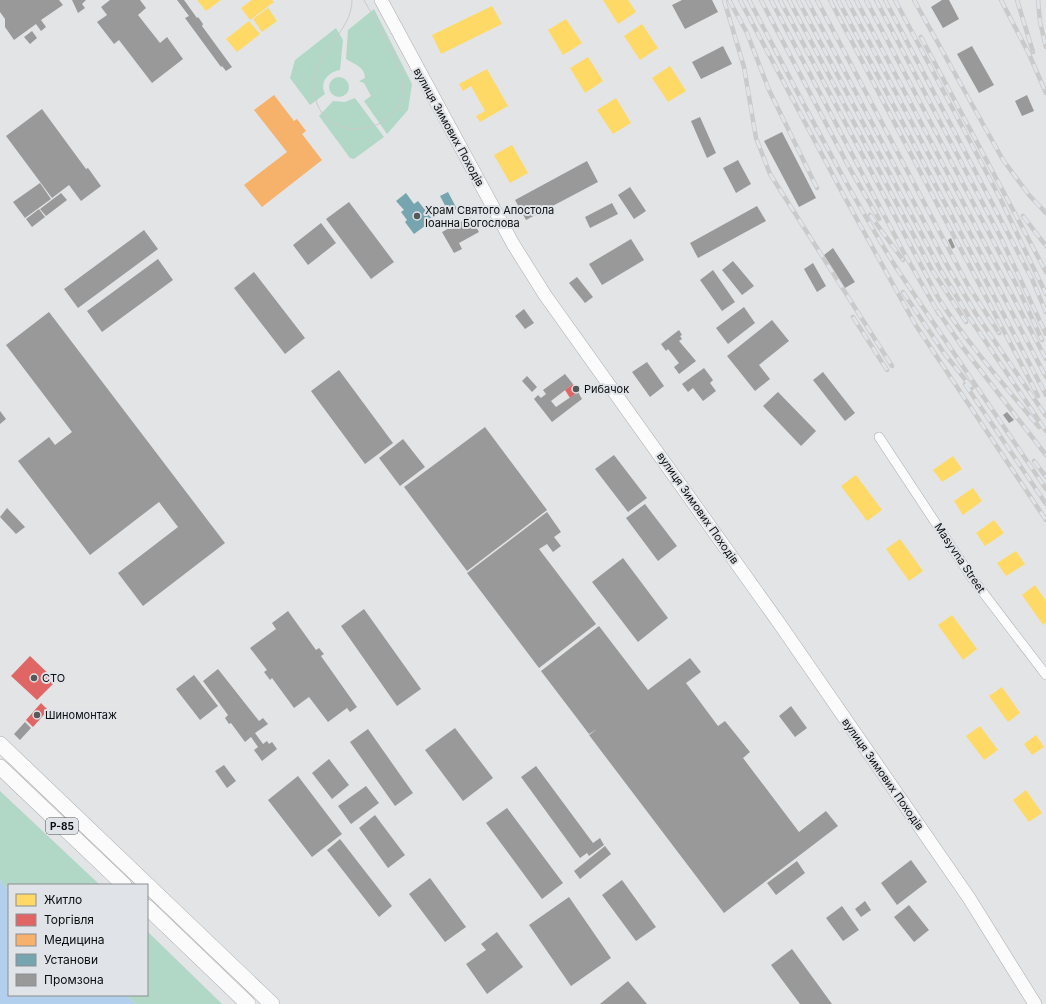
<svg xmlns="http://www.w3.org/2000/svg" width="1046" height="1004" font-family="Inter,sans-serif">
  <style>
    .green { fill: #b1d8c6 }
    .water { fill: #b2d0ee }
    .homes { fill: #ffd966 }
    .shops { fill: #e06666 }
    .health { fill: #f6b26b }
    .public { fill: #76a5af }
    .industry { fill: #999 }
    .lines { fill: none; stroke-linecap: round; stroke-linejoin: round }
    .street-casing { stroke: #aaacae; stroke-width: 10 }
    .secondary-casing { stroke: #aaacae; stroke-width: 14 }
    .primary-casing { stroke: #aaacae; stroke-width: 16 }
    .street { stroke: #fbfbfb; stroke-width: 9 }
    .secondary { stroke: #fbfbfb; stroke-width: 13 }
    .primary { stroke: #fbfbfb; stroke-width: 15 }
    .tram { stroke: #cacacb; stroke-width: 1 }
    .rail-casing { stroke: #cacacb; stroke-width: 4.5 }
    .rail { stroke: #e0e4e8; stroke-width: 3; stroke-dasharray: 9; stroke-linecap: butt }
    .poi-dot { fill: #56585a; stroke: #e0e4e8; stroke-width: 1.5 }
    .labels { text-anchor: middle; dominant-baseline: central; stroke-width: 4; stroke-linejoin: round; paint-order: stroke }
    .shield { fill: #e0e4e8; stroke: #4b4e4f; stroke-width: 1 }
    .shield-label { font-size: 10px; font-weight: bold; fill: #0b0d0e }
    .street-label { font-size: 11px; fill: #0b0d0e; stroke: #e0e4e8 }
    .poi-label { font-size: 11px; fill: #0b0d0e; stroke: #e0e4e8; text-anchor: start }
  </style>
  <rect width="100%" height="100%" fill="#e2e4e6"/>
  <path class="green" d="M374 9 412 84 408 110 387 134 364 101 371 96 364 83 359 81 365 78C365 67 354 64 346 59L348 30Z
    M336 28 343 40 340 70C328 72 319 82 325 94L310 105 290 78 295 60Z
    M329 87a10 10 0 1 1 20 0a10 10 0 1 1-20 0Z
    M355 98 384 137 354 159 350 158 319 116 333 101 345 102Z
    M0 791 100 885H9V889L3 885 0 880Z
    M147 931 222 1004H136L125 995H147Z"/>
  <path class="water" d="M0 880 3 885 9 889V995H125L136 1004H0Z"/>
  <path class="homes" d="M197 0H221L206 11Z
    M252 0H272L274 2 250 20 241 8Z
    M603 0H628L636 12 618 24Z
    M492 6 502 24 441 54 432 35Z
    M268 8 277 21 262 32 253 19Z
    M566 19 582 43 563 55 548 30Z
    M249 21 260 34 237 52 226 39Z
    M642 24 658 48 640 60 624 36Z
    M588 57 603 81 585 93 570 68Z
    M670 66 686 91 668 102 652 78Z
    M487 69 508 106 480 122 476 116 485 111 471 86 463 91 459 84Z
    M616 98 631 123 613 134 597 110Z
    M512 145 528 173 510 183 494 155Z
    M953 456 962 469 942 482 933 470Z
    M856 475 882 510 867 521 841 486Z
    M973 488 982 501 963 515 954 501Z
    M994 520 1004 533 985 546 976 533Z
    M900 539 923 571 909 581 886 549Z
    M1016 551 1025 564 1006 576 997 563Z
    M1035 585 1046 601V622L1043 625 1022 595Z
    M952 615 977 649 963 660 938 625Z
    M1002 687 1020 713 1008 722 989 696Z
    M980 726 998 750 984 760 966 736Z
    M1036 735 1044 747 1032 755 1024 744Z
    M1026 790 1042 813 1029 822 1013 800Z"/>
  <path class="shops" d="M573 384 578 392 570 398 565 390Z
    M30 656 56 681 37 700 11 676Z
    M41 703 48 710 33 727 26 720Z"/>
  <path class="health" d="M274 95 294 121 297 119 306 131 302 134 322 160 262 207 244 185 287 152 254 110Z"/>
  <path class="public" d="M448 192 457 209 449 213 440 196Z
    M406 193 414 204 418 201 433 220 414 234 405 222 407 220 401 212 404 210 396 201Z"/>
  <path class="industry" d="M0 0H59L63 5 41 20 46 27 41 31 36 24 14 40 5 27V19L0 12Z
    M72 0H86L82 4 85 8 78 13Z
    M110 0H140L146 8 138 15 160 43 167 37 183 59 152 83 119 40 114 44 97 22 107 15 101 7Z
    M177 0H184L197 18 198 17 203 24 202 26 232 67 226 71 222 66 221 67 185 18 189 16Z
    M682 0H712L718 12 685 29 672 5Z
    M942 0H949L959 19 943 28 931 7Z
    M32 31 37 38 30 44 24 37Z
    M723 46 732 64 701 79 692 62Z
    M972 46 994 85 979 93 957 54Z
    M1027 95 1034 111 1022 116 1015 101Z
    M42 109 86 169 88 168 101 186 81 201 69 185 52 198 6 136Z
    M700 117 716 153 707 158 691 121Z
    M782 132 816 198 799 207 764 141Z
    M738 160 751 184 736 193 723 168Z
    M587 161 598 182 526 220 515 200Z
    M40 183 51 199 25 218 13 202Z
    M630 187 646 211 634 219 618 195Z
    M61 193 67 200 46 216 40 209Z
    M349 202 394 262 371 279 326 219Z
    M612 203 618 214 590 228 585 217Z
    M757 206 766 221 698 258 690 243Z
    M39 209 45 217 32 227 26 219Z
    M470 217 479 232 459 243 462 249 454 253 442 232Z
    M321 223 336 243 308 265 293 245Z
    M144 230 158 249 78 308 64 289Z
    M951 238 955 247 952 249 948 240Z
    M631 239 644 260 602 285 589 264Z
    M833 248 855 282 845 288 824 255Z
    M158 259 173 280 102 332 87 311Z
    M733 261 754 286 742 295 722 270Z
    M813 263 826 286 817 292 804 269Z
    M713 270 735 302 722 311 700 280Z
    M254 272 305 338 285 354 234 288Z
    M577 277 593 297 585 303 569 283Z
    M744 307 755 323 728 344 716 328Z
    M524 309 534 323 525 329 515 316Z
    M49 312 225 543 143 606 118 573 178 527 159 502 90 555 18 461 49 437 55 445 72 432 6 345Z
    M772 320 789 341 759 365 770 379 755 391 727 356Z
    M679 330 682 335 680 336 682 339 679 341 696 361 679 374 674 367 679 363 668 349 666 351 661 344Z
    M647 362 664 386 650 397 632 372Z
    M704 368 713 380 710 383 716 391 703 401 693 388 688 392 682 384Z
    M339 370 393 443 365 464 311 391Z
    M823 372 855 413 845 421 813 380Z
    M565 374 573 384 551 401 556 407 578 392 582 399 552 422 534 399 538 395 541 398 546 394 543 390Z
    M527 376 537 387 532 392 522 381Z
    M778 392 816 431 801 446 763 406Z
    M0 411 6 419 0 424Z
    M1007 412 1014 420 1009 423 1003 415Z
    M485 427 547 510 467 571 404 487Z
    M403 439 425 467 400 486 379 458Z
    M614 455 647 498 628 512 595 469Z
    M645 504 677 546 658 561 626 518Z
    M7 508 25 527 16 534 0 517Z
    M547 512 561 532 554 537 561 546 553 552 547 544 539 549 596 624 539 668 467 573Z
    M623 558 668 618 638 642 592 582Z
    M364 609 421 689 397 706 341 626Z
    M288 611 316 650 319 648 324 654 321 656 357 707 350 712 347 708 328 722 309 697 294 708 272 678 270 680 264 672 267 670 250 648 276 629 272 623Z
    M599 626 648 690 690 658 701 672 686 683 718 726 725 721 750 752 743 758 799 832 826 811 838 826 724 913 589 735 597 729 589 734 541 671Z
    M218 669 259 721 263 718 268 724 255 733 263 744 267 741 269 744 272 742 277 749 262 761 254 750 258 747 251 737 245 742 231 723 229 724 225 718 228 715 203 681Z
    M194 675 218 706 200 720 176 689Z
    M791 706 807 728 795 737 779 716Z
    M25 722 31 728 20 740 14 734Z
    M455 728 493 778 463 801 425 750Z
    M368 729 413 793 395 806 350 742Z
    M329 759 349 785 332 799 312 773Z
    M224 765 236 781 227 788 215 771Z
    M536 766 593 843 600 838 604 845 589 856 587 853 580 858 521 777Z
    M298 776 342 834 312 857 268 800Z
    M366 786 379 803 351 824 338 806Z
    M507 808 563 883 542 899 486 823Z
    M375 815 405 855 388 868 359 828Z
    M340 839 392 906 379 917 327 850Z
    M605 846 611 854 580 879 574 871Z
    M911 860 927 882 897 905 881 883Z
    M797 861 805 873 776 895 767 883Z
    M430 878 466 927 445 942 409 894Z
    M622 880 656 927 636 941 602 895Z
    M569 897 611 958 571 986 529 925Z
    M865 901 871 910 861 917 855 909Z
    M909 905 929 930 914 942 894 917Z
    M842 906 859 930 843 941 826 918Z
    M497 932 523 967 487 994 466 964 486 950 481 944Z
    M792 949 832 1004H800L771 965Z
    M628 981 647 1004H600Z"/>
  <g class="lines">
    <g class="street-casing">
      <path id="street" d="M879 437 972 578 1046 675"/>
    </g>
    <g class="secondary-casing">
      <path id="secondary" d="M381 0 513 244 545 295 779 623 969 898 1035 1004"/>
    </g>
    <g class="primary-casing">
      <path id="primary" d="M0 744 272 1004
        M0 767 124 885
        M147 907 248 1004"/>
    </g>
    <use href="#street" class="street"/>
    <use href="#secondary" class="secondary"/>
    <use href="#primary" class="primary"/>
    <path class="tram" d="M352 0C353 31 312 54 314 88 316 149 411 138 402 79 399 57 375 21 364 0"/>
    <g class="rail-casing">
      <path id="rail" d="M724 0 744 67 756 138 770 174 892 366
        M729 0 747 33 769 90 817 188
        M740 0 844 196 915 324 1046 520
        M749 0C797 91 843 182 897 269L1046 489
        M761 0 850 169 879 219
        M771 0 903 251 939 314
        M780 0 939 299C969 345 1004 385 1039 427
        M789 0 932 270 966 322
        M798 0 940 269 969 317 1046 431
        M807 0 947 265 976 314 1046 416
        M817 0 955 261 969 287 999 333
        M830 0 1038 396
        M838 0 1046 395
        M847 0 1046 377
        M856 0 1046 359
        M866 0 1018 288 1042 340
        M876 0 1001 238 1046 334
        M885 0 991 201 1032 279 1046 312
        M895 0 1000 198 1046 294
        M914 0 1003 160 1029 195 1046 213
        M1001 0 1029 54 1046 93
        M1017 0 1033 52
        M1038 0 1040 22 1046 47
        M921 37 1046 272
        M870 215 903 260
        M1023 216 1046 246
        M903 292 944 353 972 388
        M937 310 961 345 1046 455
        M853 317 887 370
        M965 384 1046 504
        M1034 461 1046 477"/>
    </g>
    <use href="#rail" class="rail"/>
  </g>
  <g class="poi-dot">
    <circle cx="417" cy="216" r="4"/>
    <circle cx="576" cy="389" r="4"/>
    <circle cx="34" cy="678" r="4"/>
    <circle cx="37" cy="715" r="4"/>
  </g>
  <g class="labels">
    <rect class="shield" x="46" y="818" width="32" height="16" rx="3"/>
    <g class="shield-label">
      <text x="62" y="826">Р-85</text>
    </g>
    <g class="street-label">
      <text transform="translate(449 127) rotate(61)">вулиця Зимових Походів</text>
      <text transform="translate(698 508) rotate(55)">вулиця Зимових Походів</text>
      <text transform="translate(960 558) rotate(56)">Masyvna Street</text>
      <text transform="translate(883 774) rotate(55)">вулиця Зимових Походів</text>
    </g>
    <g class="poi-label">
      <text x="425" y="210">Храм Святого Апостола<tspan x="425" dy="13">Іоанна Богослова</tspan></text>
      <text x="584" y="389">Рибачок</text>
      <text x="42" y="678">СТО</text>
      <text x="45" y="715">Шиномонтаж</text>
    </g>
  </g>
  <rect x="8" y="884" width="140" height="112" fill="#e0e4e8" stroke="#8b8e91"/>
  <rect x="16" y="894" width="20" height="12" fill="#ffd966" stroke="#8b8e91"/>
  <text x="44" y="904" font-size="12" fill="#0b0d0e">Житло</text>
  <rect x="16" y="914" width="20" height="12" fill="#e06666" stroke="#8b8e91"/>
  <text x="44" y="924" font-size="12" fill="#0b0d0e">Торгівля</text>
  <rect x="16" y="934" width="20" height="12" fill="#f6b26b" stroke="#8b8e91"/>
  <text x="44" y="944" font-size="12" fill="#0b0d0e">Медицина</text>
  <rect x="16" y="954" width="20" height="12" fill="#76a5af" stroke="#8b8e91"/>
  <text x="44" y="964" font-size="12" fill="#0b0d0e">Установи</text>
  <rect x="16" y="974" width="20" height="12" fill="#999999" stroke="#8b8e91"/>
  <text x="44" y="984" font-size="12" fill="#0b0d0e">Промзона</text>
</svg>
